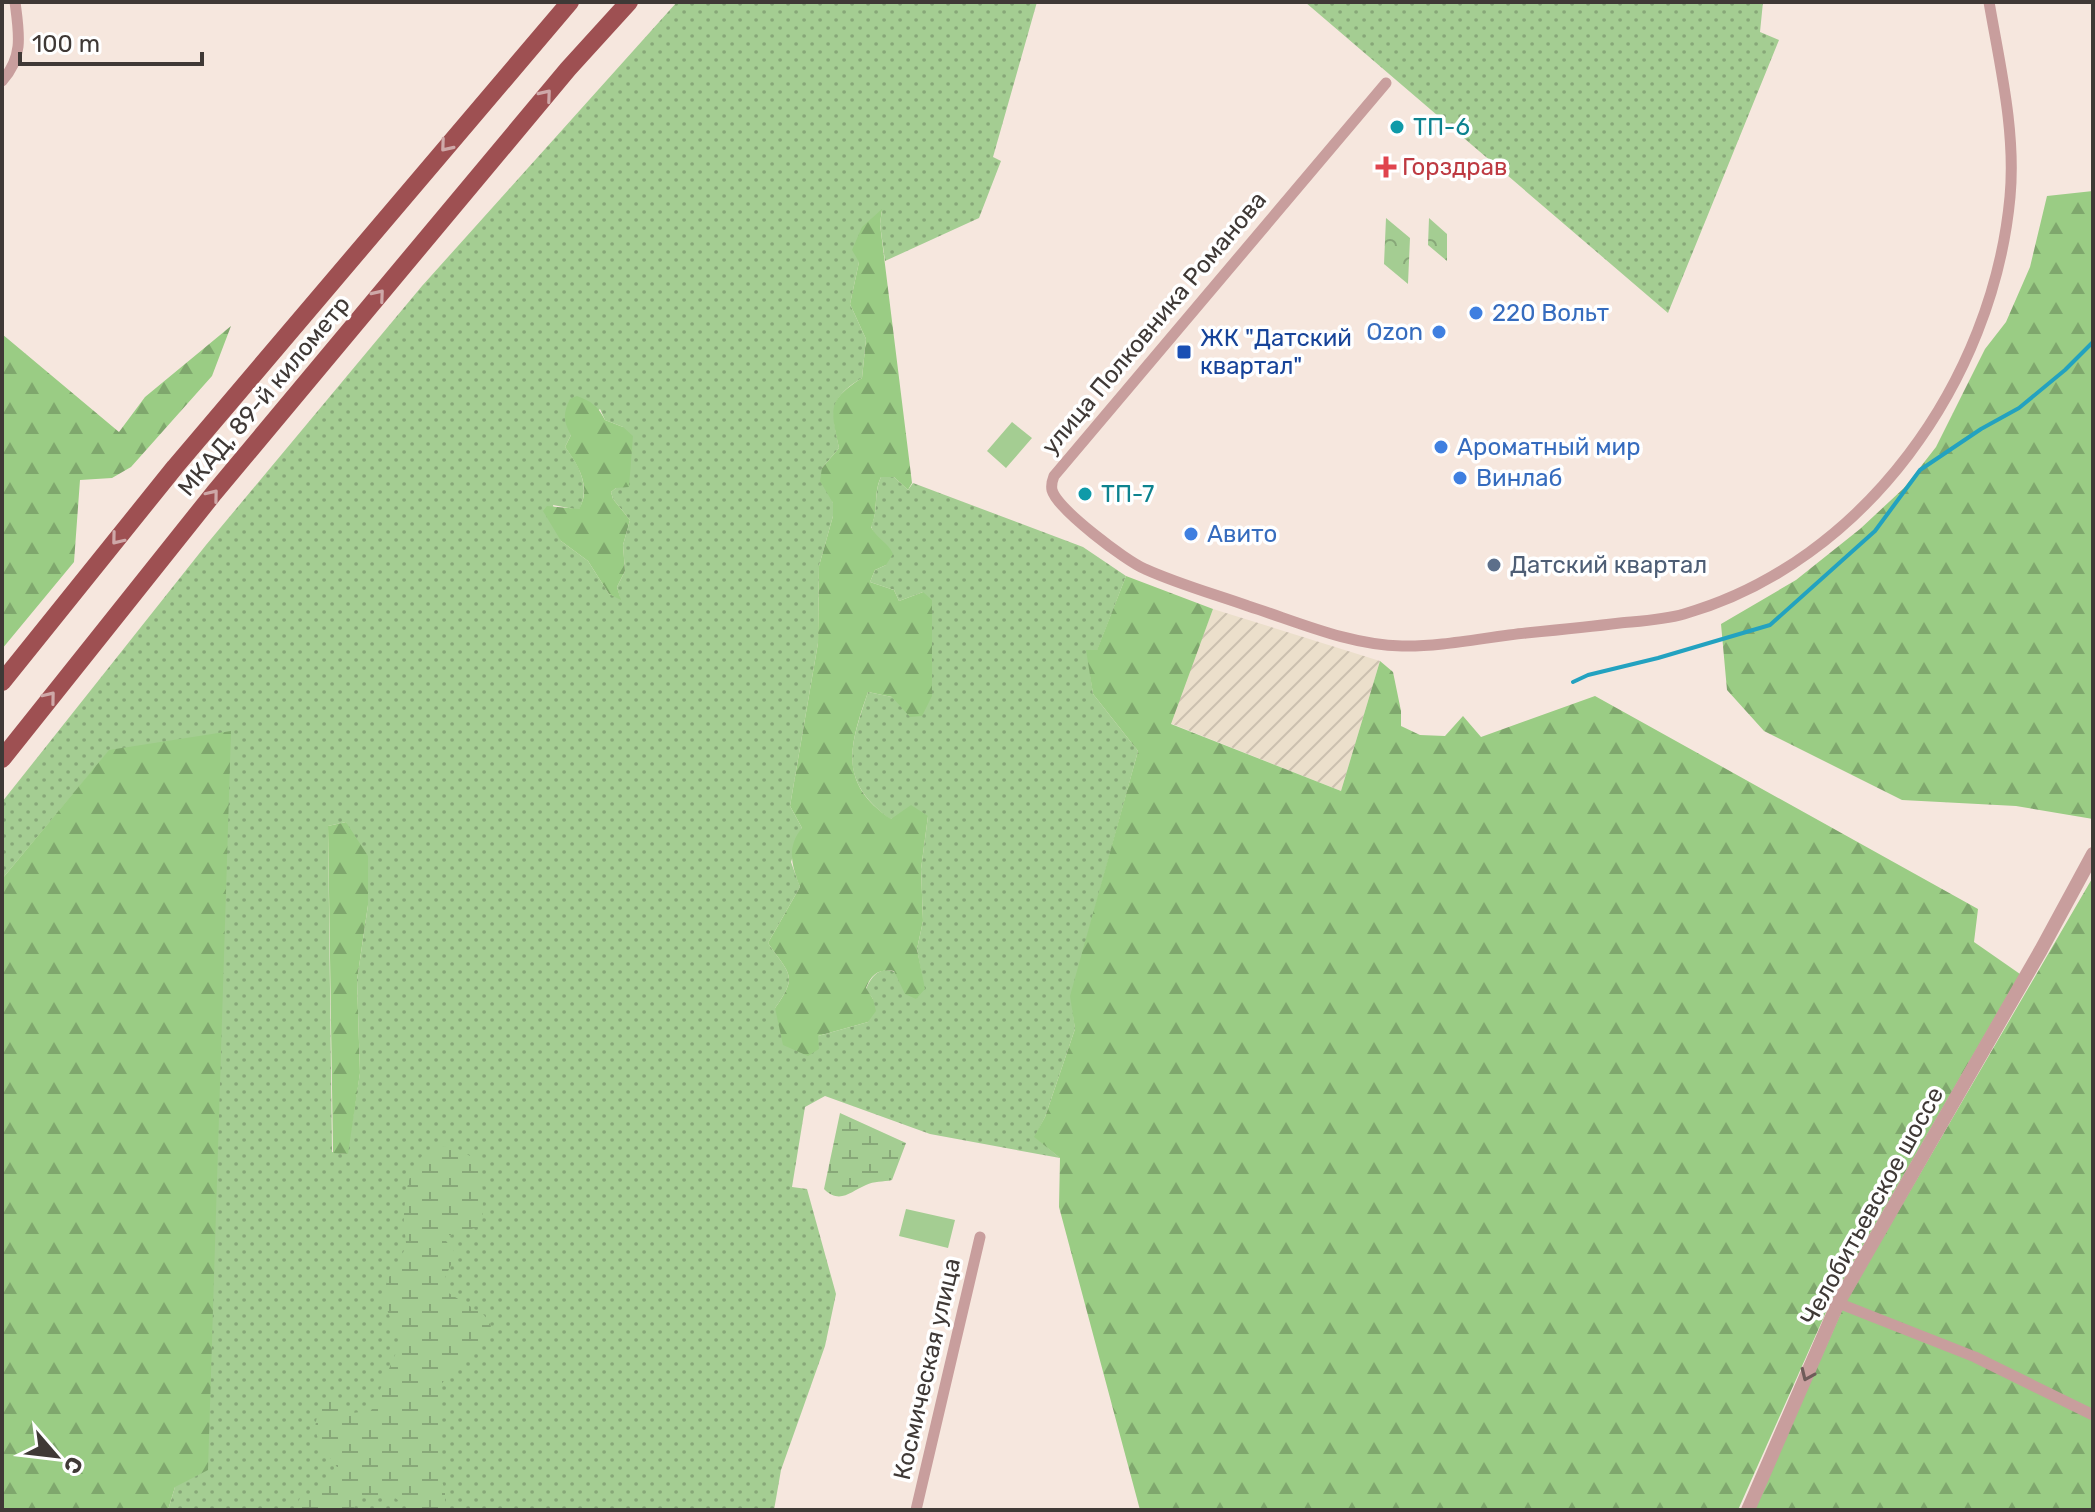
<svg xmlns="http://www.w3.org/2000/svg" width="2095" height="1512" font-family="Rubik,sans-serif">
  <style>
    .industrial { fill: url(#industrial-furrows) }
    .grass { fill: url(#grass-dots); fill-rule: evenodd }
    .forest { fill: url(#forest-firs) }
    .wetland { fill: url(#wetland-marsh) }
    .park { fill: url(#park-crowns) }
    .pitch { fill: #a4cd92 }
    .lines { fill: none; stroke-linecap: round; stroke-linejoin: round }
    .stream { stroke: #23a2c0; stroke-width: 4 }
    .minor { stroke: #c89e9d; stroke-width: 11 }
    .tertiary { stroke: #c89e9d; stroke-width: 14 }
    .trunk { stroke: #9e5052; stroke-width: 18 }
    .oneway { stroke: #cea8a8 }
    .oneway2 { stroke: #6f5c5a }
    .culture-dot { fill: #0f9aa8; stroke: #fff; stroke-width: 3 }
    .health-dot { fill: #e0444e; stroke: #fff; stroke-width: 3 }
    .shop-dot { fill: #3f7fe0; stroke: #fff; stroke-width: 3 }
    .transit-dot { fill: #1a4fb4; stroke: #fff; stroke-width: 3 }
    .service-dot { fill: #5c6f8a; stroke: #fff; stroke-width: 3 }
    .labels { text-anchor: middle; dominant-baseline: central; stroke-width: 7; stroke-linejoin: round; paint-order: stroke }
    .culture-label { font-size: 24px; fill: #0d838f; stroke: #fff; text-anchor: start }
    .health-label { font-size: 24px; fill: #be3a42; stroke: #fff; text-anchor: start }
    .shop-label { font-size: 24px; fill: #366cbe; stroke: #fff; text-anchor: start }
    .street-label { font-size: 24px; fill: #3f3936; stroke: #fff }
    .transit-label { font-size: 24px; fill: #164399; stroke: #fff; text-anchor: start }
    .service-label { font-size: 24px; fill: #4e5e75; stroke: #fff; text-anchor: start }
  </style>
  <defs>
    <pattern id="industrial-furrows" width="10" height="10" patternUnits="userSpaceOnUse" patternTransform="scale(2)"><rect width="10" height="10" fill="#ebdfcb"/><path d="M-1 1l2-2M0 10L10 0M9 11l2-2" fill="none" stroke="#cbc0af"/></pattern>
    <pattern id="grass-dots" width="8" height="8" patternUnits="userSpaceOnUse" patternTransform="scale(2)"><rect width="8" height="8" fill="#a4cd92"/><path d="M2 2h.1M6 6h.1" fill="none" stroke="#87a778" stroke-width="1.8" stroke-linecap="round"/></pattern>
    <pattern id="forest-firs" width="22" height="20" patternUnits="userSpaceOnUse" patternTransform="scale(2)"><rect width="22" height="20" fill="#9acc84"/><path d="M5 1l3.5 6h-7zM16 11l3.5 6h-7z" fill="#7fa76d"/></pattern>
    <pattern id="wetland-marsh" width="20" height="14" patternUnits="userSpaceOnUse" patternTransform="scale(2)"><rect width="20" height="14" fill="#a4cd92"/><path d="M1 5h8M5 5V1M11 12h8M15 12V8" fill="none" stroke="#87a778"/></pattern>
    <pattern id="park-crowns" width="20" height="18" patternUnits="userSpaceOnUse" patternTransform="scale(2)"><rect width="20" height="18" fill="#a4cd92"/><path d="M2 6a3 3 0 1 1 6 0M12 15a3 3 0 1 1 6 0" fill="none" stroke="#87a778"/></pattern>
  </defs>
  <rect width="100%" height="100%" fill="#f6e7de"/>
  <path class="industrial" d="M1213 609 1380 661 1341 791 1170 723Z"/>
  <path class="grass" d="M677 2H1037L993 157 1001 161 979 218 885 261 880 224 882 210 859 262 850 304 866 339 862 378C827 399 832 412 839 448L822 468 833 503V516L819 566 818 643 790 806 802 828 791 862 800 887 768 943C789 974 799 975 775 1008L818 1036 868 1022 873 999 866 989C880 955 902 975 924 989L917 949 923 921 921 869 928 816 890 819C837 780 850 746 868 692L892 697 923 592 899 601 894 590 870 582 875 570 886 565 871 526C879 510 873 494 881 477H894L908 490 913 483 1083 547 1126 576 1097 651 1087 650 1093 694 1138 751 1071 996 1075 1029 1045 1117 1035 1137 1060 1158 930 1134 825 1096 805 1107 792 1187 807 1189 836 1294 825 1346 781 1470 774 1510H168L175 1487 109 751 2 879V802L206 545 422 286ZM600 409 605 420 623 427 616 488 611 492 613 499 630 520 623 545 625 571 617 587 620 598 609 594 588 561 561 541 553 505 579 510C591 487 579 465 565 447L571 435ZM346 822 368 905 357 980 360 1073 347 1154 332 1152 328 826Z
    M1305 2H1763L1760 32 1779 40 1668 313Z"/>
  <path class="forest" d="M2093 191V819L2016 806 1902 800 1764 731 1727 690 1721 624 1796 580 1860 529 1904 488 1936 447 1985 349 2006 322 2030 267 2047 196Z
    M882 209 880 224 912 483 908 490 894 477H881C873 493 879 510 871 527 877 539 887 541 893 554L886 565 875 570 870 582 894 590 899 601 923 592 932 600V696L922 716 910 717 892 697 868 692C850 744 837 783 891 819L911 805 928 816 921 869 923 921 917 949 925 989 916 999 905 994 894 971C878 969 872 974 866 988L873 999 876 1011 868 1022 818 1036 819 1049 808 1056 783 1045 775 1008C799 975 789 974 768 943L800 887C792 866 786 847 802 828L790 806 818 643 819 566 833 516V503L820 481 822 468 839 448C831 410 826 401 862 378L866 339 850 304 859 262 852 250 862 227Z
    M231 326 212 376 131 467 112 478 80 480 74 562 2 649V334L119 432 145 397Z
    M577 396C591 401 598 406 605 420L623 427 633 436 629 487 616 488 611 492 613 499 630 520 623 545 625 571 617 587 621 600 609 594 588 561 561 541 543 511 547 506 579 509C592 487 578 465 565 447L571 435C563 421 563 413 570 399Z
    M1126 576 1213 609 1171 724 1341 791 1380 661 1393 672 1401 711V726L1420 735 1445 736 1463 716 1481 737 1595 696 1978 909 1974 942 2020 974 1831 1301 1738 1510H1140L1059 1207 1060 1158 1034 1137 1045 1117 1075 1029 1070 996 1138 751 1093 694 1086 650H1097Z
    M231 731 208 1470 175 1487 168 1510H2V879L109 750Z
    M346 822 368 856V905L357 980 360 1073 348 1154 333 1153 328 826Z
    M2093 877V1510H1754L1847 1299Z"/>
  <path class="wetland" d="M840 1113 906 1143 892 1180C883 1182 874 1181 866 1185 851 1191 840 1205 824 1189Z
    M445 1146 460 1150 480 1162 483 1197 482 1226 443 1237 456 1254 443 1282 447 1292 484 1315 491 1326 479 1349 454 1366 441 1385 439 1472 445 1491V1510H410L393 1496H359L353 1510H301L297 1504 300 1498C320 1491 328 1486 337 1467 318 1439 305 1431 327 1398L339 1400 352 1413 371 1411 401 1341C396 1329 387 1314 385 1301 382 1274 404 1261 406 1243 406 1237 404 1231 404 1225 404 1194 409 1148 445 1146Z"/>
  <path class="park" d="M1386 218 1410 238 1408 284 1384 264Z
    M1429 218 1447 234V261L1428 245Z"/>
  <path class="pitch" d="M1012 422 1032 438 1006 468 987 451Z
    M906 1209 955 1220 948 1248 899 1236Z"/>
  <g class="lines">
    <path class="stream" d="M1573 682 1588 675 1658 658 1770 625 1875 531 1920 470 1981 429 2019 408 2065 370 2093 342"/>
    <path class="minor" d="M2 81C24 57 19 33 15 2
      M1386 83 1054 476C1052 481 1051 485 1052 490 1057 509 1126 561 1145 569 1178 584 1214 594 1248 606 1298 622 1349 645 1402 646 1440 647 1487 637 1526 633 1557 630 1588 627 1620 623 1641 621 1663 620 1684 614 1865 562 1993 380 2010 197 2016 132 2000 66 1989 2
      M1838 1303 1975 1357 2093 1415
      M916 1510 980 1237"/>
    <path class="tertiary" d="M1748 1510 1838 1303 2041 950 2093 854"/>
    <path class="trunk" d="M2 682 175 467 570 2
      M2 759 214 493 568 69 629 2"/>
  </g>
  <defs><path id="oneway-chevron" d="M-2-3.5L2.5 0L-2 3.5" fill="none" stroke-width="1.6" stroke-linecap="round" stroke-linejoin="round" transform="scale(2)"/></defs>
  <g class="oneway">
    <use href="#oneway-chevron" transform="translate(546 95) rotate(-50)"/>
    <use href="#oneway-chevron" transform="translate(446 146) rotate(130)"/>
    <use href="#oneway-chevron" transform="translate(379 295) rotate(-50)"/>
    <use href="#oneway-chevron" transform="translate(213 495) rotate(-51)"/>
    <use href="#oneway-chevron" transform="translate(117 539) rotate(129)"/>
    <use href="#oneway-chevron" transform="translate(50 697) rotate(-51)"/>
  </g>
  <use class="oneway2" href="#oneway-chevron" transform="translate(1807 1375) rotate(114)"/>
  <g class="culture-dot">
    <circle cx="1397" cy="127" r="8"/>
    <circle cx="1085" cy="494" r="8"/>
  </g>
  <path class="health-dot" d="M1382 155h8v8h8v8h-8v8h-8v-8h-8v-8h8z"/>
  <g class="shop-dot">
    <circle cx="1476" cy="313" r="8"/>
    <circle cx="1439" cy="332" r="8"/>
    <circle cx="1441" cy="447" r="8"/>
    <circle cx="1460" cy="478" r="8"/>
    <circle cx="1191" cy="534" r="8"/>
  </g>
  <rect class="transit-dot" x="1176" y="344" width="16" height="16" rx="4"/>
  <circle class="service-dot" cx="1494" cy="565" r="8"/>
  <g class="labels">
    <g class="culture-label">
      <text x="1413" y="127">ТП-6</text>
      <text x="1101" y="494">ТП-7</text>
    </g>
    <g class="health-label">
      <text x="1402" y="167">Горздрав</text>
    </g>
    <g class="shop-label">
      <text x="1492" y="313">220 Вольт</text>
      <text x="1423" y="332" text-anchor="end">Ozon</text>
      <text x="1457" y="447">Ароматный мир</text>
      <text x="1476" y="478">Винлаб</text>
      <text x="1207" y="534">Авито</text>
    </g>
    <g class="street-label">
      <text transform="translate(1154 323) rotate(-50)">улица Полковника Романова</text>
      <text transform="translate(264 396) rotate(-50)">МКАД, 89-й километр</text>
      <text transform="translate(1872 1206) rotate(-61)">Челобитьевское шоссе</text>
      <text transform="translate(927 1369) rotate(-77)">Космическая улица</text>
    </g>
    <g class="transit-label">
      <text x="1200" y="338">ЖК "Датский<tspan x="1200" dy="28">квартал"</tspan></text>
    </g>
    <g class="service-label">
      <text x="1510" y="565">Датский квартал</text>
    </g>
  </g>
  <rect width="2095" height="1512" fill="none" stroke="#3f3936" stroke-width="8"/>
  <g transform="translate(56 1456) rotate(118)" stroke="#ffffff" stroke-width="6" paint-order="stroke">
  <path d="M0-6L14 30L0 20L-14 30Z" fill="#3f3936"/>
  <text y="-12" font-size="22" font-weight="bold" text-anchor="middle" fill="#3f3936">С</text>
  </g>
  <path d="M20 52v12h182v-12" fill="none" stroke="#3f3936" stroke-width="4"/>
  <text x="32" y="52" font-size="24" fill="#3f3936" stroke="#ffffff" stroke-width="6" paint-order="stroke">100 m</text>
</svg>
